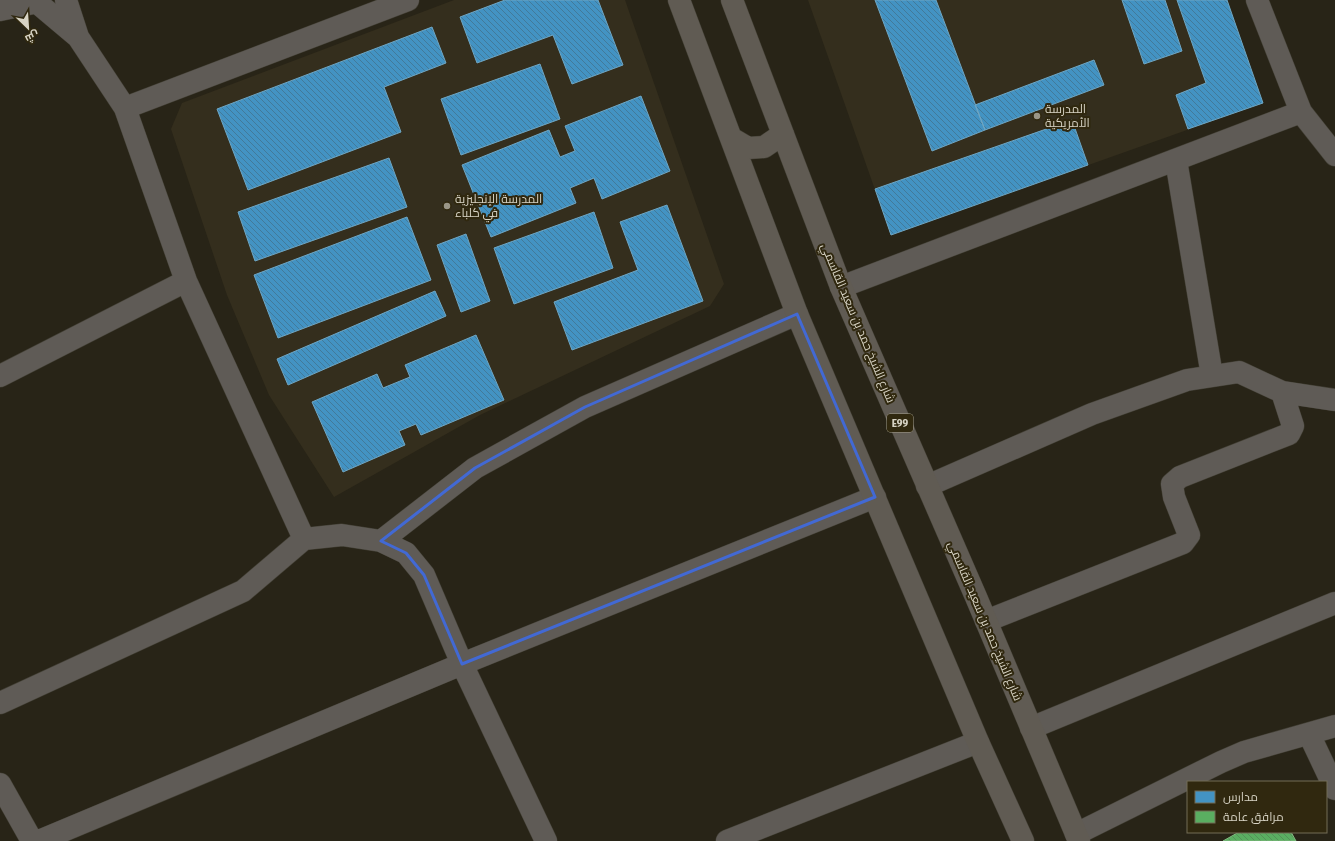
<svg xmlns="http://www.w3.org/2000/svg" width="1335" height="841" font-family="'Fira Sans Condensed',Cairo,sans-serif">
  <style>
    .education { fill: #342e1d }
    .schools { fill: url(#schools-back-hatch); stroke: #6fa6c3 }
    .public { fill: url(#public-back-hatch); stroke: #80b97f }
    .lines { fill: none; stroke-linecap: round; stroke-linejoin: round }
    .minor-casing { stroke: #423f34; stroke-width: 23 }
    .major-casing { stroke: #423f34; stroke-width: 23 }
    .minor { stroke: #5f5b56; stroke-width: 22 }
    .major { stroke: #605b53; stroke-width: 22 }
    .marked { fill: none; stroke: #4269d4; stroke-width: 3; stroke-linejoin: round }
    .poi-dot { fill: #9a9687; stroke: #30280f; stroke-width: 1.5 }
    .labels { text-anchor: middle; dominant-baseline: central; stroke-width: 4; stroke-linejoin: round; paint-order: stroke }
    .shield { fill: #30280f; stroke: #a5a08e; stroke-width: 1 }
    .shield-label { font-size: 11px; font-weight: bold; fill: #d7d3c4 }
    .poi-label { font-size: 12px; fill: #d7d3c4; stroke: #30280f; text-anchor: start }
    .street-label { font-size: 12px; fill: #d7d3c4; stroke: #30280f }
  </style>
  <defs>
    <pattern id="schools-back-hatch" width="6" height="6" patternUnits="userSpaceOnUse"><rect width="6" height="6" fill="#4393c3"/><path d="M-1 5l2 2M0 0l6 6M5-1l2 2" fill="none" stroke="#427a9a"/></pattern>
    <pattern id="public-back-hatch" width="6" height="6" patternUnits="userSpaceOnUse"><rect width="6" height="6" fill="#5aae61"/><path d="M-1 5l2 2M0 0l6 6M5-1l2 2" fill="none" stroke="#549258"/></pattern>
  </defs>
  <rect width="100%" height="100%" fill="#282417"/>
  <path class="education" d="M454 0H625L724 284 710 306 480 415 334 497 269 395 227 295 171 129 182 103Z
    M808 0H1227L1263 103 891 235Z"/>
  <path class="schools" d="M505 0H598L623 65 572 84 553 35 477 63 460 17Z
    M875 0H936L985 130 932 151Z
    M1122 0H1165L1182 51 1144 64Z
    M1177 0H1227L1263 103 1188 129 1176 95 1206 83Z
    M432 27 446 63 384 87 401 132 248 190 217 109Z
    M1094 60 1104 85 985 130 975 105Z
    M540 64 560 119 461 155 441 99Z
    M641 96 670 171 602 199 594 178 570 188 576 203 491 237 462 165 549 130 560 157 575 151 565 126Z
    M1072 120 1088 165 891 235 875 189Z
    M389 158 407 207 255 261 238 212Z
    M667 205 703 301 572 350 554 302 638 270 620 222Z
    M594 212 613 268 514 304 494 248Z
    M407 217 431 280 278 338 254 275Z
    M466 234 490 301 461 312 437 245Z
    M435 291 446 316 288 385 277 359Z
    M476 335 504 400 421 435 416 424 399 431 405 445 343 472 312 402 377 374 383 388 410 377 405 365Z"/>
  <path class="public" d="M1239 832H1291L1296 841H1223Z"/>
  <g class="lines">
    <g class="minor-casing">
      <path id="minor" d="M34 0 78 37 125 108 408 0
        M66 0 78 37
        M1257 0 1301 112 1335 155
        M0 10 38 2
        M125 108 186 281 304 539
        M1176 160 1212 376
        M841 287 1301 112
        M0 376 186 281
        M1282 392 1335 400
        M927 486 1092 414 1187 380 1239 372 1282 392 1293 426 1289 434 1180 477 1172 484 1174 497 1189 535 1183 543 986 621
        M381 541 406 553 424 575 462 664 546 841
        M0 703 243 591 304 539 342 535 381 541 475 468 585 407 797 314
        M1031 728 1335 603
        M1309 734 1335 789
        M0 784 32 841
        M1076 834 1221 762 1244 752 1335 726
        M39 841 462 664 875 497
        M727 841 978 742"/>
    </g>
    <g class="major-casing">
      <path id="major" d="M679 0 797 314 978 742 1023 841
        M732 0 841 287 976 597 1079 841
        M731 138 748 148 764 147 783 134"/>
    </g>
    <use href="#minor" class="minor"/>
    <use href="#major" class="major"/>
  </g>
  <path class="marked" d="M797 314 875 497 462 664 424 575 406 553 381 541 475 468 585 407Z"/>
  <g class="poi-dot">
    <circle cx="1037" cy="116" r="4"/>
    <circle cx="447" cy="206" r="4"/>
  </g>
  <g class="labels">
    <rect class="shield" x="887" y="414" width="26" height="18" rx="3"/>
    <g class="shield-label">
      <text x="900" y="423">E99</text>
    </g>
    <g class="poi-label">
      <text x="1045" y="109">المدرسة<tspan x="1045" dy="14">الأمريكية</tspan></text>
      <text x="455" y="199">المدرسة الإنجليزية<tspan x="455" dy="14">في كلباء</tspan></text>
    </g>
    <g class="street-label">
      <text transform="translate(858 323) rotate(67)">شارع الشيخ حمد بن سعيد القاسمي</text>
      <text transform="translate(985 621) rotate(67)">شارع الشيخ حمد بن سعيد القاسمي</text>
    </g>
  </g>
  <rect x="1187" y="781" width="140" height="52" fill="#30280f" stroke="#736c57"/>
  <rect x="1195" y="791" width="20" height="12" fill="#4393c3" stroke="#736c57"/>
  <text x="1223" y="801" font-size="12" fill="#d7d3c4">مدارس</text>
  <rect x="1195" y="811" width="20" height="12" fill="#5aae61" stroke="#736c57"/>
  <text x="1223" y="821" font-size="12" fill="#d7d3c4">مرافق عامة</text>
  <g transform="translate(28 28) rotate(155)" stroke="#30280f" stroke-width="3" paint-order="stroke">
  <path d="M0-3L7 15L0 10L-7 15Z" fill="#d7d3c4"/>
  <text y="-6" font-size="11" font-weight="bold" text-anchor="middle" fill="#d7d3c4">ش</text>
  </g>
</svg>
